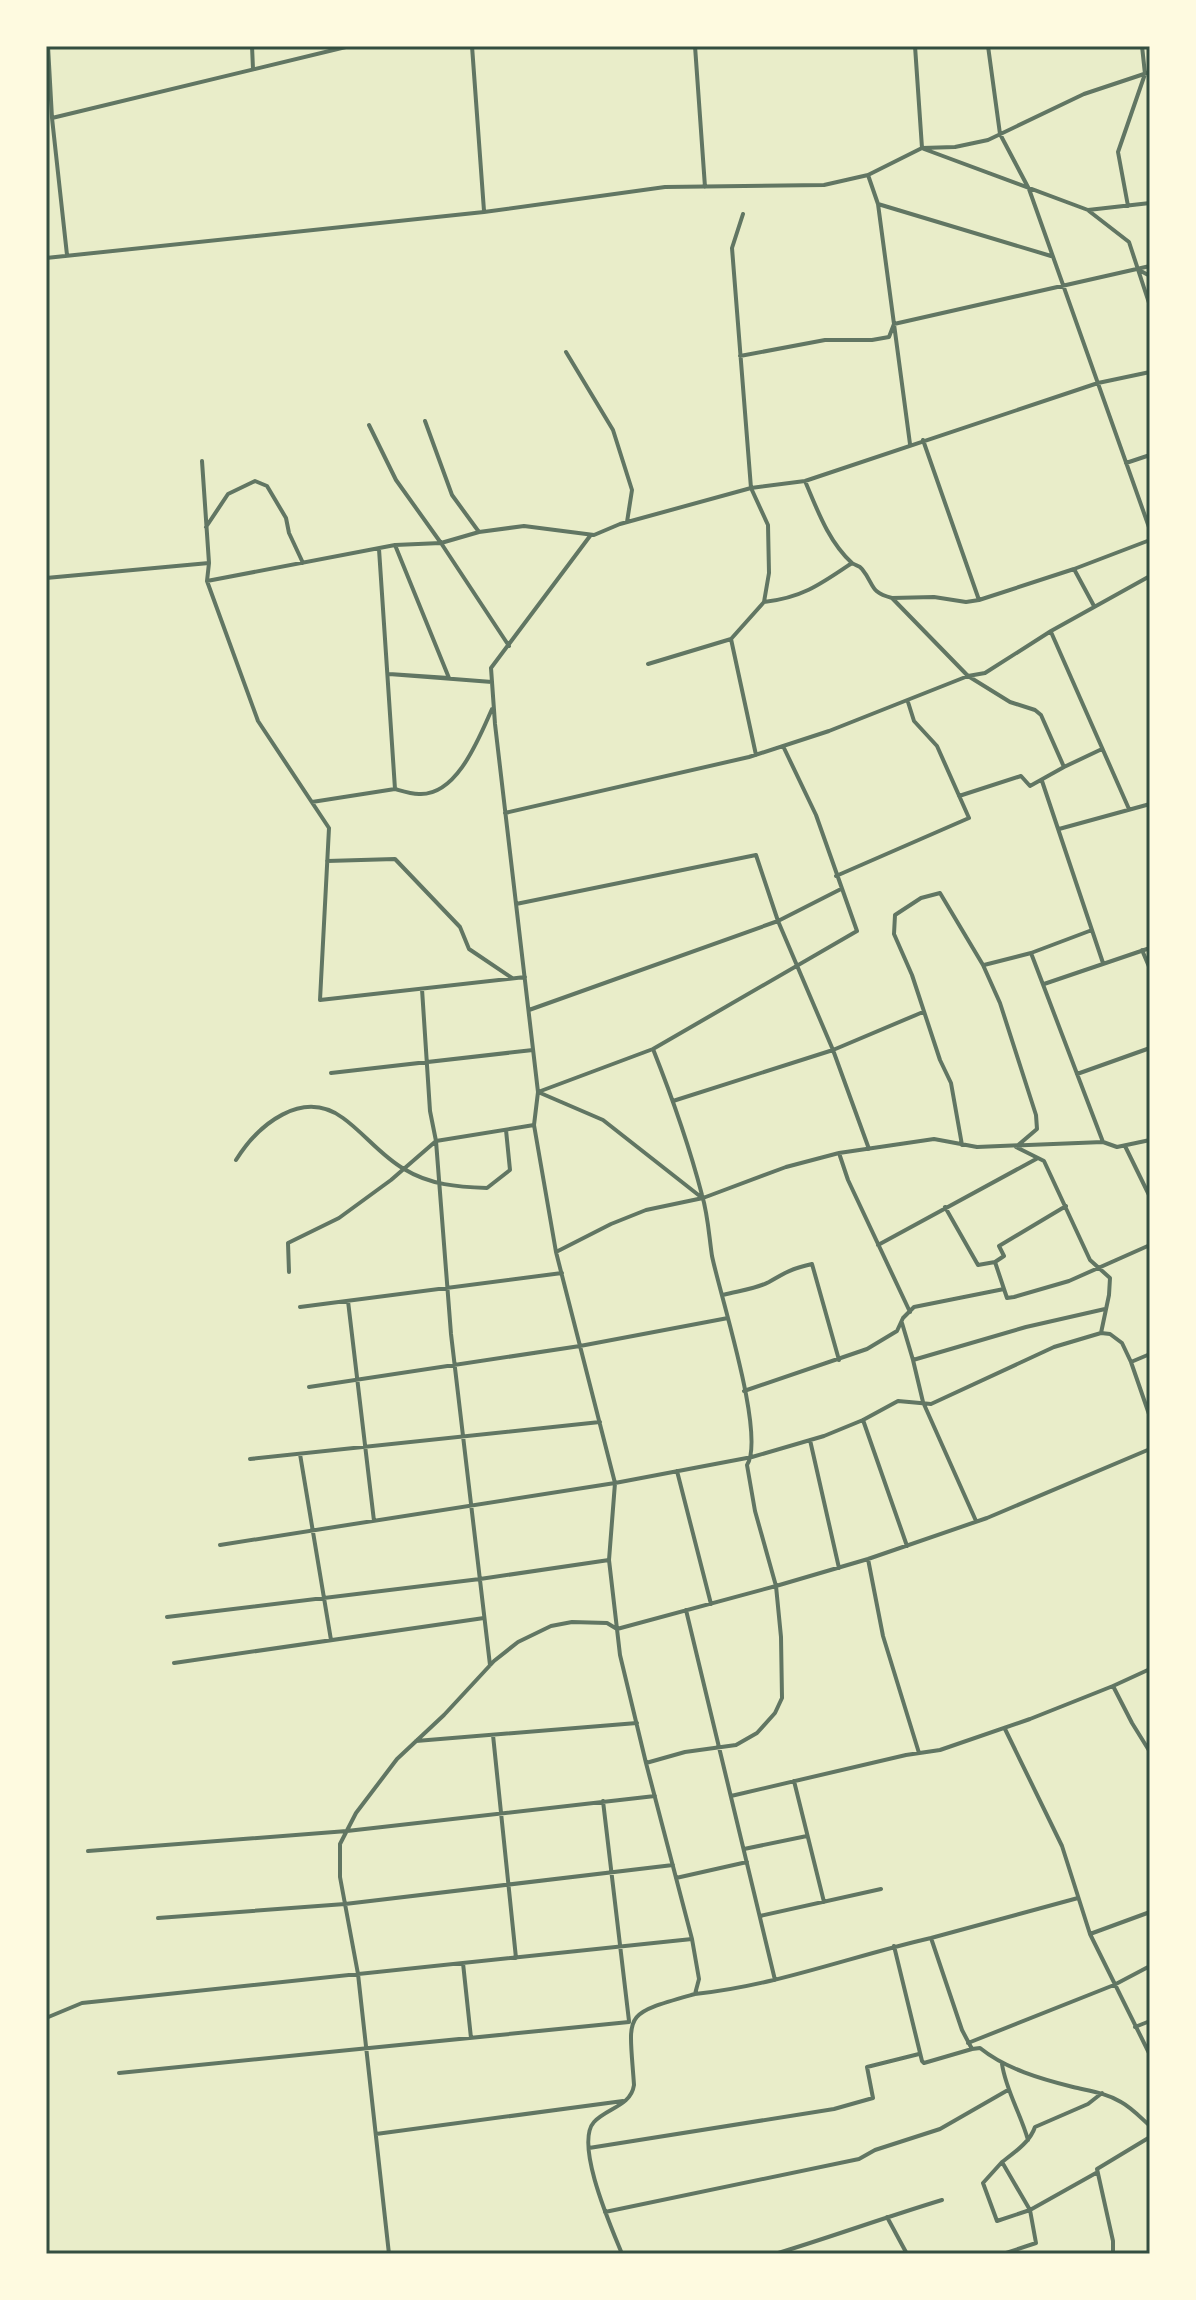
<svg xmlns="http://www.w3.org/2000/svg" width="1196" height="2300" font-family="'Public Sans',sans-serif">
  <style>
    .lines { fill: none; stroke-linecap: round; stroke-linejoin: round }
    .minor { stroke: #617663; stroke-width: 4 }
    .neatline { fill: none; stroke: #344e41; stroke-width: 3 }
  </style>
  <rect width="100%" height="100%" fill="#e9edc9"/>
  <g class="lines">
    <path class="minor" d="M48 46 52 118 67 255
      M252 46 253 69
      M472 46 484 211
      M695 46 705 187
      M915 46 922 148
      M988 46 1000 134 1029 189 1150 530
      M52 118 350 46
      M924 149 1088 210 1150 203
      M868 175 878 204 910 444
      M878 204 1051 256
      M1128 206 1118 152 1145 74 1142 46
      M1089 211 1129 242 1150 306
      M46 258 484 212 665 187 824 185 868 175 922 148 955 147 988 140 1084 94 1150 72
      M1139 270 1150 276
      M566 352 613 430 632 490 627 522
      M740 356 825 340H872L889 337 894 324 1150 266
      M425 421 452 495 479 532
      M369 425 396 480 441 543 479 532 524 526 594 535 620 524 751 488 805 481 1098 383 1150 372
      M923 440 979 600
      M202 461 209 563
      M1126 463 1150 455
      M805 481C817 509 828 541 852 563 856 566 859 565 862 569 875 585 869 592 892 598L968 676 1010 702 1035 710 1041 715 1064 767
      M206 527 228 494 255 481 267 486 286 518 289 533 303 563
      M590 536 491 668 495 724 538 1092 653 1049 857 931 816 815 783 746
      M395 545 449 678 389 674 492 682
      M379 549 395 789C402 791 411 794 419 794 457 796 479 738 492 709
      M1074 569 1094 606
      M46 578 209 563 207 581 395 545 441 543 509 646
      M207 581 258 721 329 828 320 1000 525 977
      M892 598 934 597 966 602 979 600 1074 569 1150 540
      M764 602C802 598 821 584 852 563
      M1051 632 1129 809
      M731 639 756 755
      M648 664 731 639 764 602 769 573 768 525 751 488 732 248 743 214
      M1042 781 1103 963
      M959 796 1021 776 1030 786 1064 767 1102 749
      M312 802 395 789
      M505 813 749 757 829 731 968 676 985 673 1051 631 1150 576
      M1059 829 1150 804
      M327 861 395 859 460 927 469 949 512 978
      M836 876 969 818 937 746 914 721 908 702
      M516 904 756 855 778 921 833 1050 869 1149
      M1142 950 1150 969
      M1031 953 1103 1142
      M984 965 1031 953 1092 930
      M1044 984 1150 948
      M422 989 430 1111 436 1141 451 1334 490 1665
      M529 1010 778 921 841 889
      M331 1073 533 1050
      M1077 1074 1150 1048
      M673 1101 833 1050 923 1012
      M962 1145 951 1083 940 1060 912 975 894 934 895 915 921 898 940 893 983 965 1000 1003 1036 1115 1037 1129 1016 1147 1044 1161 1090 1260 1110 1278 1109 1295 1101 1333
      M1125 1146 1150 1197
      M839 1153 848 1180 910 1312
      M236 1160C258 1125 302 1088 343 1118 364 1133 381 1156 404 1169 430 1185 458 1187 487 1188L510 1170 506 1130
      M945 1207 978 1265 995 1262
      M878 1245 1038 1158
      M556 1252 534 1125 538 1092 603 1120 701 1197
      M289 1272 288 1243 339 1218 391 1180 436 1141 534 1125
      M1004 1289 995 1262 1004 1256 999 1246 1066 1206
      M723 1295C737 1291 756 1289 769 1282 786 1272 791 1269 812 1264L839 1360
      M348 1301 374 1521
      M300 1307 562 1273
      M902 1323 913 1360 1026 1327 1105 1309
      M913 1360 923 1402 976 1521
      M1131 1362 1150 1354
      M309 1387 580 1346 728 1318
      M744 1391 867 1349 897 1331 903 1318 914 1307 1004 1289 1007 1298 1014 1297 1069 1281 1150 1245
      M863 1420 907 1546
      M810 1440 839 1568
      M1150 1449 987 1518 868 1559 776 1586 781 1637 782 1698 775 1713 757 1733 736 1745 685 1752 646 1763 692 1939 699 1979 695 1994C775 1986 852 1956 931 1938L962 2030 972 2049 980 2048C1006 2069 1041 2079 1073 2087 1089 2091 1106 2093 1121 2102 1132 2108 1141 2118 1150 2126
      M300 1454 331 1640
      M250 1459 600 1422
      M677 1471 711 1604
      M220 1545 615 1483 752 1457 824 1436 863 1420 898 1401 931 1404 1054 1347 1101 1333 1110 1334 1122 1343 1131 1362 1150 1417
      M868 1559 883 1636 919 1753
      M686 1610 775 1980
      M167 1617 480 1579 609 1560
      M174 1663 484 1618
      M1113 1686 1132 1723 1150 1752
      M1005 1729 1062 1846 1090 1934 1150 2055
      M493 1735 516 1958
      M416 1741 637 1723
      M646 1763 620 1655 609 1560 615 1483 556 1252 611 1224 646 1210 703 1198 786 1167 839 1153 934 1139 977 1147 1103 1142 1117 1147 1150 1140
      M794 1781 824 1902
      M731 1796 906 1755 940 1750 1030 1719 1113 1686 1150 1669
      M603 1801 629 2021
      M744 1849 807 1836
      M88 1851 347 1831 655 1796
      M676 1878 747 1862
      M760 1916 881 1889
      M158 1918 345 1904 673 1865
      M1090 1934 1150 1912
      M931 1938 1078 1898
      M894 1946 922 2061 924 2063 972 2049
      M463 1963 471 2038
      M46 2018 82 2003 692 1939
      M1135 2027 1150 2021
      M968 2043 1114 1985 1150 1966
      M1002 2064C1006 2091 1021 2114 1028 2140
      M119 2073 629 2022
      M376 2134 623 2101
      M589 2148 834 2109 873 2098 867 2067 919 2054
      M1002 2162 983 2183 997 2221 1030 2210 1002 2162C1015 2152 1030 2142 1035 2127L1088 2104 1102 2093
      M605 2212 859 2159 875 2150 940 2129 1008 2090
      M887 2217 907 2254
      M389 2254 358 1974 340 1877V1844L356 1813 397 1759 444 1715 494 1661 518 1642 551 1626 572 1622 607 1623 617 1629 776 1586 755 1511 747 1465C766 1436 720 1295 712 1256 709 1236 708 1215 702 1195 689 1145 672 1097 653 1049
      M622 2254C612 2229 574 2144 594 2122 607 2108 631 2106 634 2085 629 2011 621 2015 695 1994
      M775 2254C831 2237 886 2217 942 2200
      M984 2254H987
      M1003 2254 1036 2243 1030 2210 1096 2173
      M1113 2254V2241L1097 2169 1150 2137"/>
  </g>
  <rect width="1196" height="2300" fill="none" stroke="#fefae0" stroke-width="96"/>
  <rect x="48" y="48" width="1100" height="2204" class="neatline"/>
</svg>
